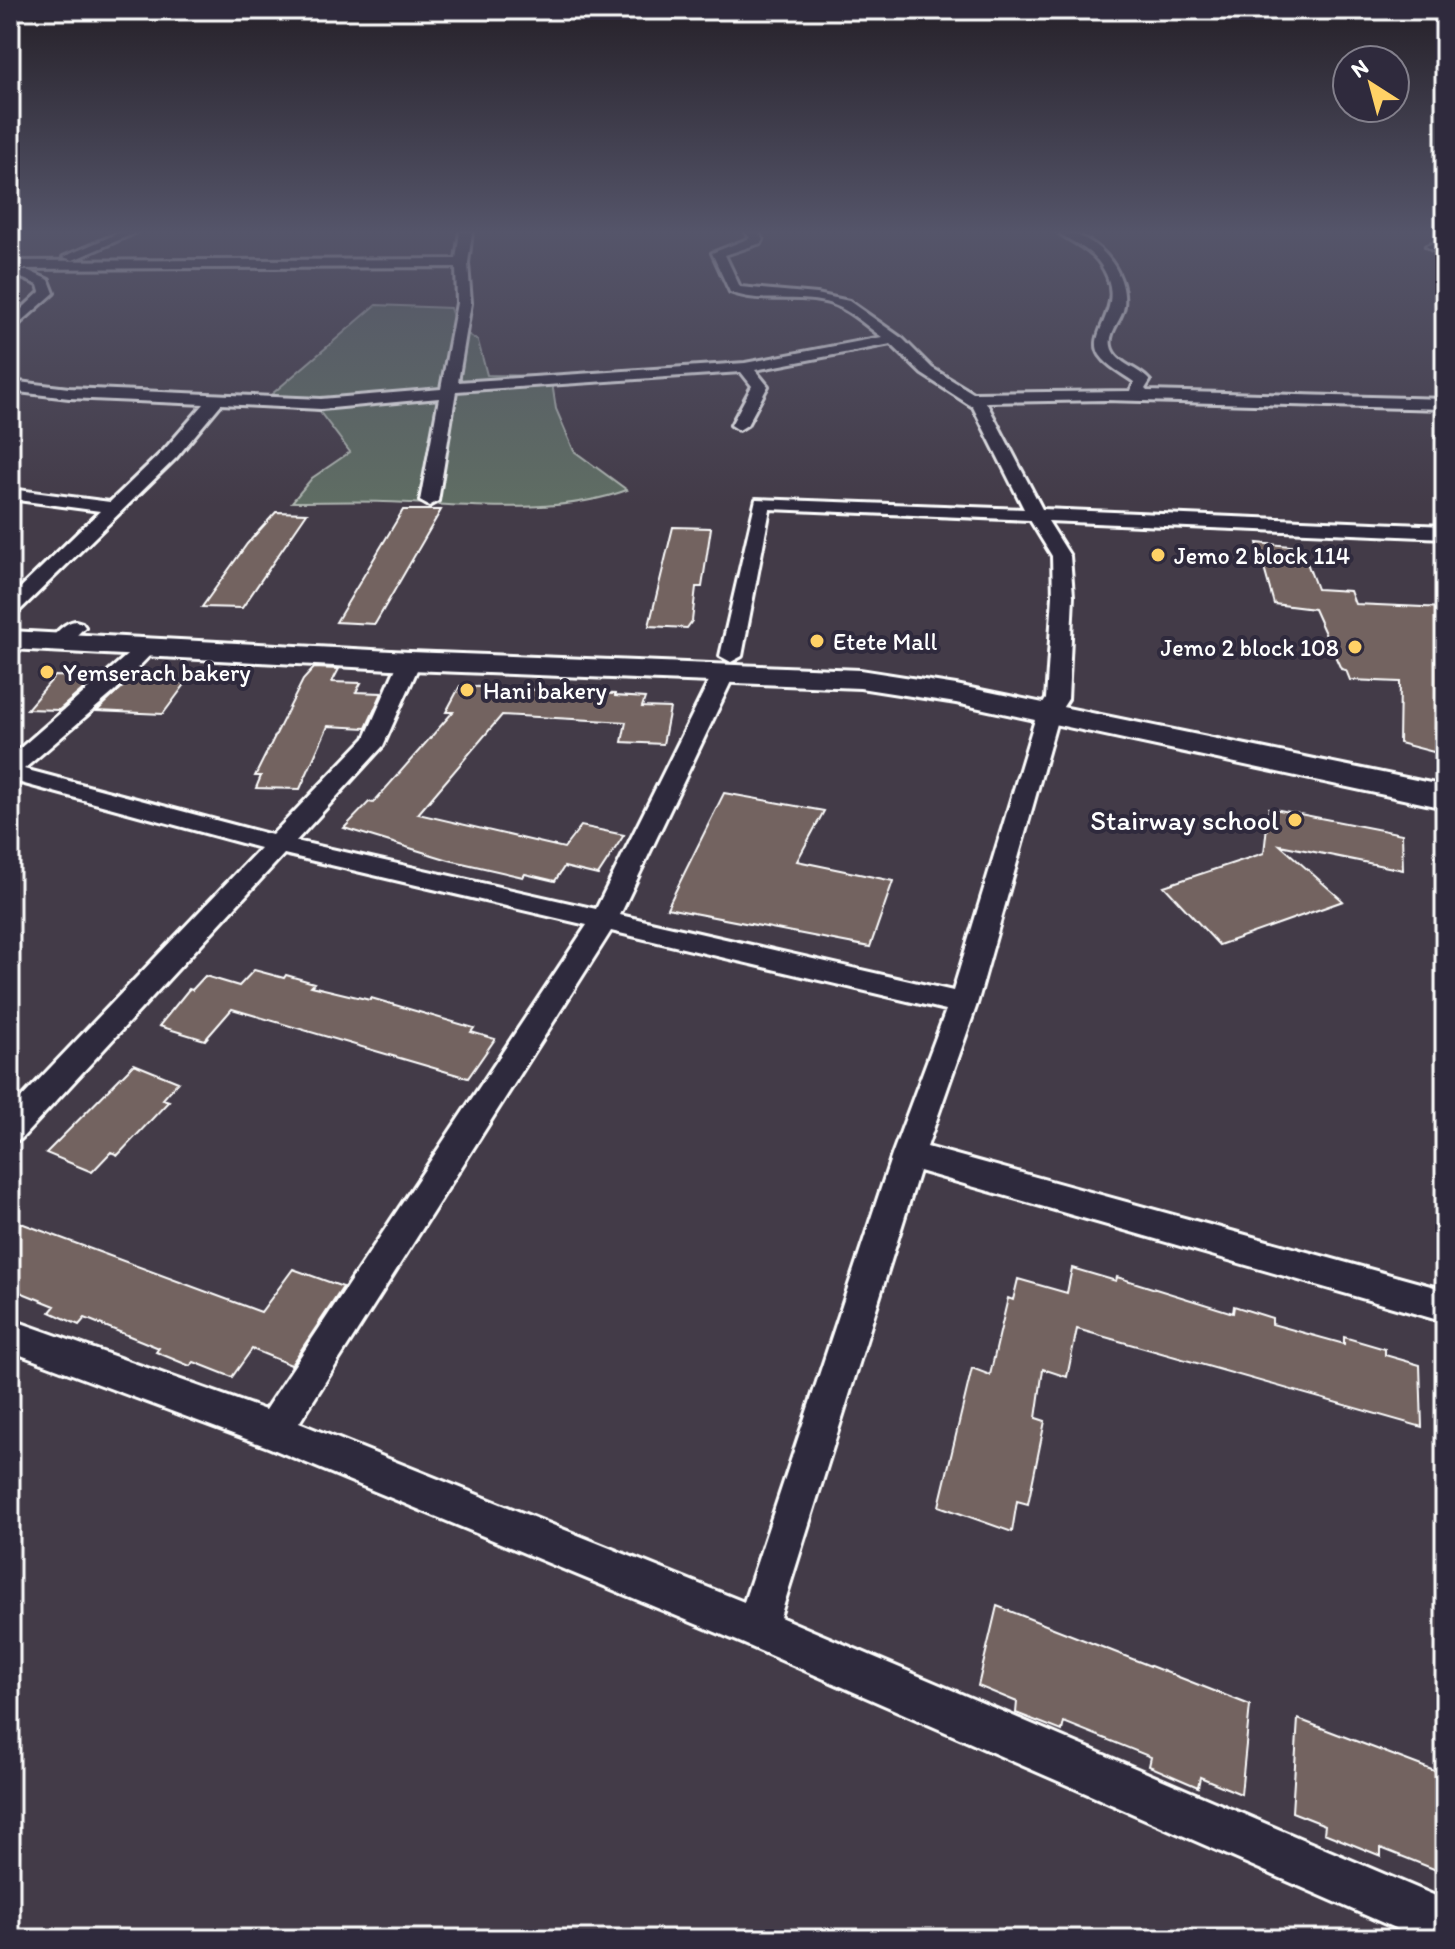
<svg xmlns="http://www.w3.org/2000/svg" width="1455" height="1949" font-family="Itim,sans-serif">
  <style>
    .green { fill: #5f6d63; stroke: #afb6b1; stroke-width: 2 }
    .building { fill: #736360; stroke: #fff; stroke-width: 2 }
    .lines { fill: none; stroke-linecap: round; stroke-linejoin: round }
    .street-casing { stroke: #fff; stroke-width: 6 }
    .secondary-casing { stroke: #fff; stroke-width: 6 }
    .street { fill: #2f2a3d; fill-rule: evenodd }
    .secondary { fill: #2f2a3d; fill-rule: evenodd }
    .poi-dot { fill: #ffd166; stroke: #2f2a3d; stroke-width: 3 }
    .labels { text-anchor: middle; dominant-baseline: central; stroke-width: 8; stroke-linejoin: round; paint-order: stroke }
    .far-poi-label { font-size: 24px; fill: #fff; stroke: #2f2a3d; text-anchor: start }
    .poi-label { font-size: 28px; fill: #fff; stroke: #2f2a3d; text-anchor: end }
  </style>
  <rect width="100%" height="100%" fill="#433b48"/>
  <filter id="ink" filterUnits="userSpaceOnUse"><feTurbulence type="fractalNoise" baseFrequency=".0125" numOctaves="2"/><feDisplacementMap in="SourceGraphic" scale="16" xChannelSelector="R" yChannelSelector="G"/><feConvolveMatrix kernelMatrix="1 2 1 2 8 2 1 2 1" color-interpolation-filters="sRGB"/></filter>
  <g filter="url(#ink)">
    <path class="green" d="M376 305 450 308 456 326 478 341 487 375 551 376 556 409 574 451 627 490C554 517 460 504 384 502 353 501 322 502 292 502L312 478 350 452 319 411 265 400Z"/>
    <path class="building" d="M403 510H441L375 624 336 622Z
      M276 512 307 513 242 608 202 607 247 544Z
      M673 527 711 528 702 587H696L692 621 687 628 649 626Z
      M1257 543 1301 547 1317 589 1350 591 1355 604 1445 608V755L1399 743 1400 682 1350 680 1346 670 1341 669 1314 609 1274 604Z
      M314 668 339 669 332 682 361 683 356 692 382 693 366 728 328 726 300 789 256 788 261 776H255L303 680Z
      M55 676 96 678 59 710 27 709Z
      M130 680 186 683 163 714 97 711Z
      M460 686 615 694V696L645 698 642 707 670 708 663 744 622 742 626 722 502 715 418 814 564 848 581 826 624 835 598 875 564 867 555 881 525 874 523 877 449 860 344 828 369 802 373 803 453 712H446Z
      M724 793 824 811 797 861 893 881 870 947 667 908Z
      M1269 808 1402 834 1403 870 1280 845 1343 901 1219 945 1164 886 1264 853Z
      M254 970 284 978 286 975 314 983 311 986 370 1000 371 998 474 1028 471 1032 495 1039 468 1078 232 1009 205 1040 159 1026 189 989 192 990 205 976 239 986Z
      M134 1064 178 1082 163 1099 169 1101 118 1155 111 1152 92 1172 46 1153Z
      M10 1219 261 1312 293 1269 343 1287 291 1365 252 1349 232 1377 194 1362 190 1366 156 1352 159 1348 85 1318 79 1325 50 1312 55 1306 10 1288Z
      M1072 1268 1116 1281 1117 1277 1233 1313 1234 1306 1272 1318V1324L1344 1344V1337L1385 1349V1355L1420 1365 1422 1427 1077 1329 1067 1377 1043 1369 1036 1418 1045 1421 1028 1504 1017 1501 1012 1532 939 1506 972 1368 990 1375 1008 1298 1013 1300 1018 1279 1067 1293Z
      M997 1606 1250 1705 1241 1794 1200 1777 1198 1787 1149 1766 1151 1757 1064 1722 1062 1731 1016 1713 1017 1702 978 1686Z
      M1298 1719 1445 1775 1444 1873 1381 1848V1856L1324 1833 1325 1825 1292 1812Z"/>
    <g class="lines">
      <g class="street-casing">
        <path id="street" d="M121 232H137L73 260 63 257Z
          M460 232H472L468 263 471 303 458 382 745 363 882 337C869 328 855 315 841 308 808 291 765 306 730 292L712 253 750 238 746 232H758L763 240 761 243 725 255 740 287 817 294 849 301 903 339 932 368 973 393 1131 391 1134 382C1122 373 1108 367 1100 355 1085 331 1132 305 1098 261 1087 247 1071 242 1058 232 1094 232 1128 269 1124 306 1122 320 1108 332 1111 346 1114 362 1137 368 1147 378L1150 381 1145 389 1147 391 1445 399V409L1105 400 986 402 1042 509 1445 526V538L1048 521 1070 556 1073 596 1068 699 1059 713 977 1004 927 1147 1445 1290V1322L919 1171 780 1617 1445 1900V1939H1420L742 1643 268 1447 10 1351V1319L265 1410 587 925 284 854 21 1139 10 1142V1110L260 848 10 780V757L141 643H155L158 647 114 692 24 769 272 835 365 738 399 661 410 655 421 661 383 746 296 841 596 909 714 671 717 666H733L736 671 620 915 953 991 1037 713 1046 699 1053 596 1052 556 1030 520 770 509 742 656 731 662 720 656 756 499 1024 509 973 407 922 374 891 344 755 370 768 386 747 425 739 430 731 425 752 386 741 372 456 391 438 501 429 506 420 501 439 398 321 409 221 404 176 458 17 613 10 615V598L100 511 10 499V489L110 502 164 450 204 404 69 398 10 391V381L69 388 321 399 441 389 457 303 456 267 10 269V261L456 259ZM611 931 946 1010 892 1155 744 1602 299 1423Z
          M1445 239V247L1432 250 1426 246Z
          M19 271H29L49 280 54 293 10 332V320L40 292 38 285 19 277Z
          M75 621 82 623 85 627 66 646H52L49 642C55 633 64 623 75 621Z"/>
      </g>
      <g class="secondary-casing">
        <path id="secondary" d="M10 631 410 652 860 670 956 685 1445 786V808L956 703 860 688 410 670 10 649Z"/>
      </g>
      <use href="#street" class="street"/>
      <use href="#secondary" class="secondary"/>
    </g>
  </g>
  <linearGradient id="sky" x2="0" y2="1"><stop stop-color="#252028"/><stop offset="0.46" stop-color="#55556a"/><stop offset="1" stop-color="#55556a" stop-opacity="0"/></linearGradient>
  <rect width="1455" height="505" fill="url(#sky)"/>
  <g class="poi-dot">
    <circle cx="1158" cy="555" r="8"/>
    <circle cx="817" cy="641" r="8"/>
    <circle cx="1355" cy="647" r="8"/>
    <circle cx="47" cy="672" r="8"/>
    <circle cx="467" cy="690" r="8"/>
    <circle cx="1295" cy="820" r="8"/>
  </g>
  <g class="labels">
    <g class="far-poi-label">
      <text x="1174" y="555">Jemo 2 block 114</text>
      <text x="833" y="641">Etete Mall</text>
      <text x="1339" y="647" text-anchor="end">Jemo 2 block 108</text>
      <text x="63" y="672">Yemserach bakery</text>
      <text x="483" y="690">Hani bakery</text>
    </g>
    <g class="poi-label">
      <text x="1279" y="820">Stairway school</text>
    </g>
  </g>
  <rect width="1455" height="1949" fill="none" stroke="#2f2a3d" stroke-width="40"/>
  <rect x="20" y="20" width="1415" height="1909" fill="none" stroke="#fff" stroke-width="3" filter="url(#ink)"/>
  <g transform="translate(1371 84) rotate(324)"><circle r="38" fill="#2f2a3d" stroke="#827f8b" stroke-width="2"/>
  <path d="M0-6L14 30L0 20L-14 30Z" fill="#ffd166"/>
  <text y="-12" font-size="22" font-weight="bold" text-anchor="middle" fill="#ffffff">N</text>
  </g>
</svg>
